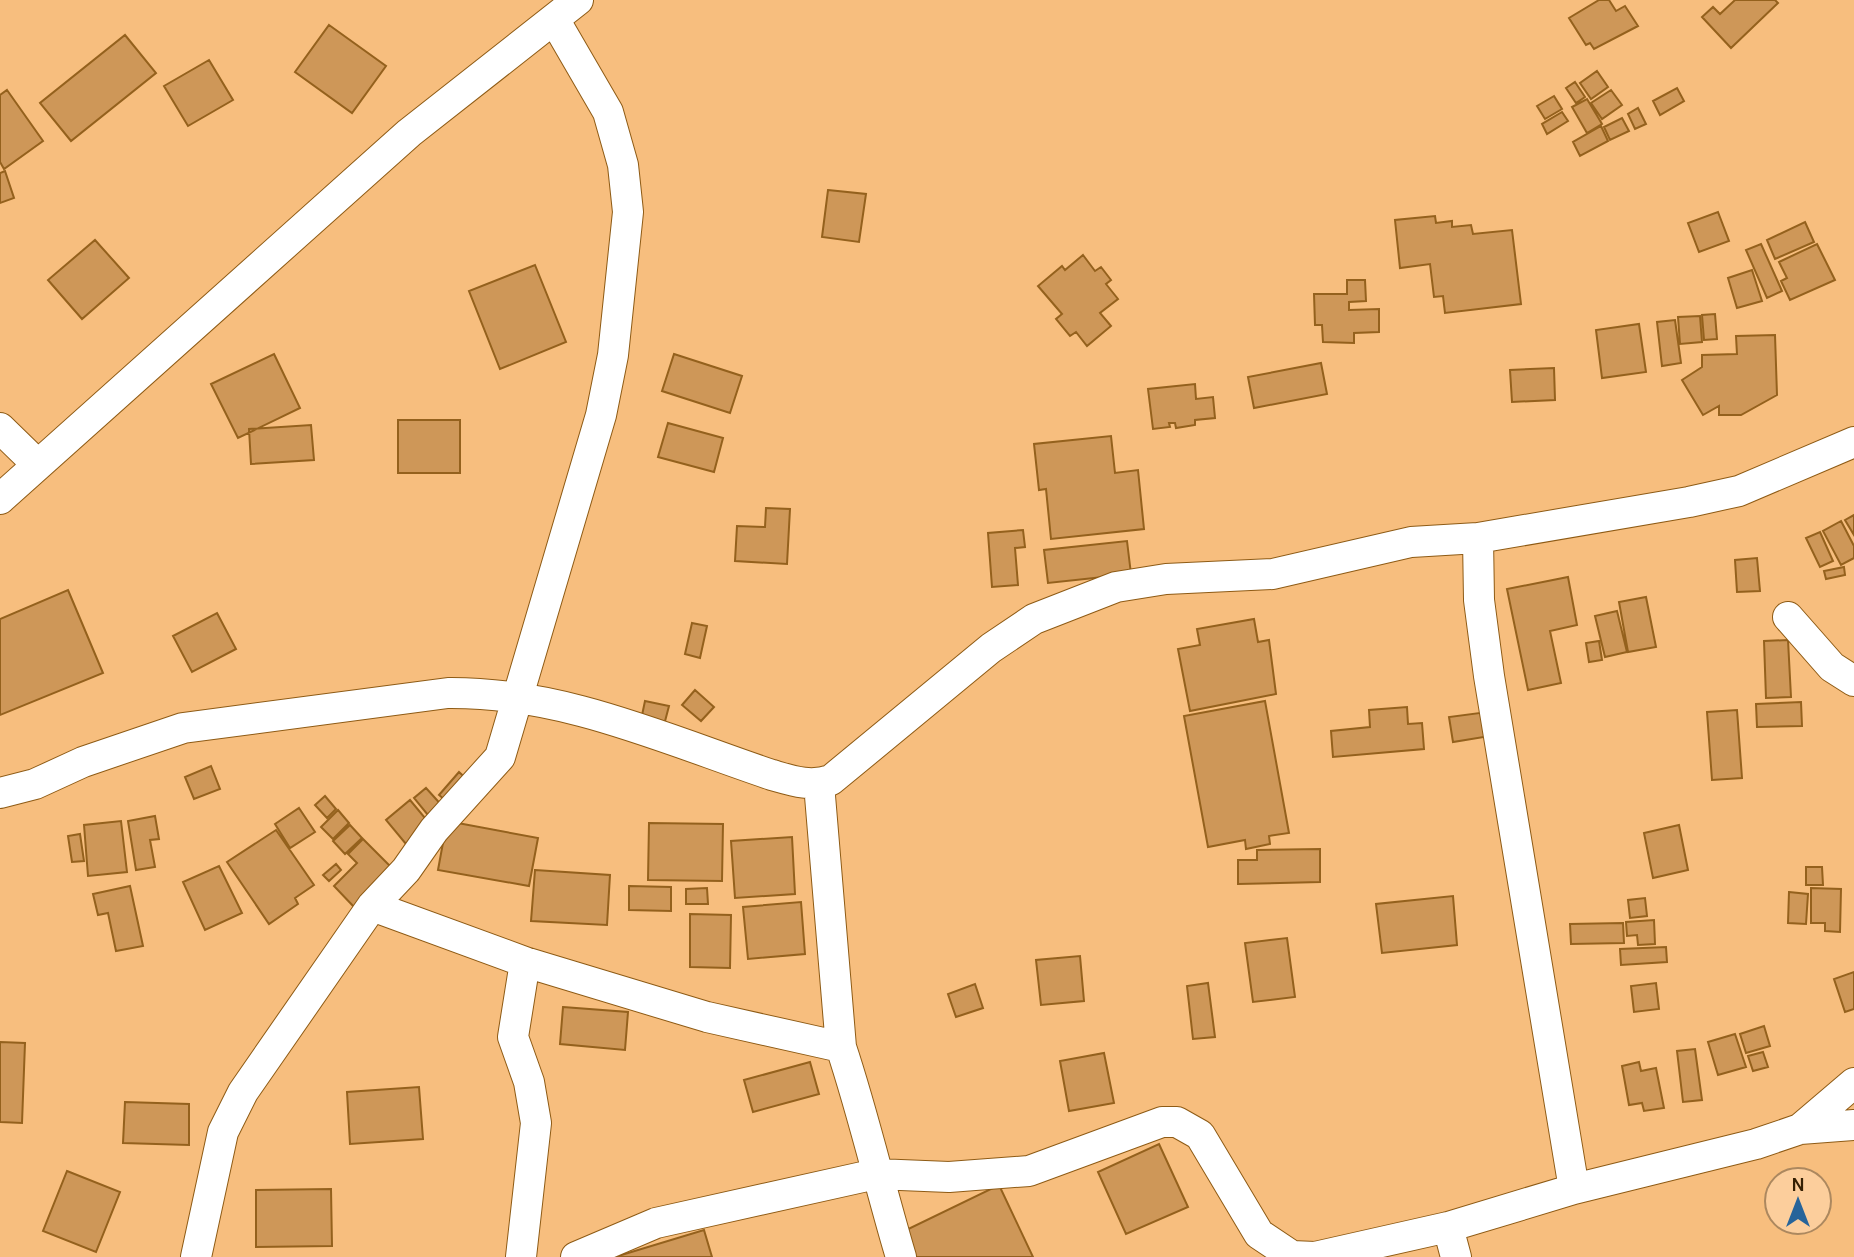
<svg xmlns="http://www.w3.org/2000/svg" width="1854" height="1257" font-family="Karla,sans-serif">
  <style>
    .building { fill: #ce9758; stroke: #94611d; stroke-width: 2 }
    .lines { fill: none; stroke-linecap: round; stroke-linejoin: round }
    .minor-casing { stroke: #8e5b15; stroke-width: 32 }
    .minor { stroke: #fff; stroke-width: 30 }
  </style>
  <rect width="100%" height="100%" fill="#f7be7e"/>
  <path class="building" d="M1599 0H1609L1616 11 1625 6 1638 26 1594 49 1590 43 1586 45 1569 18Z
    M1735 0H1775L1778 3 1731 48 1702 17 1713 7 1720 14Z
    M329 25 386 66 352 113 295 72Z
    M125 35 156 73 71 141 40 103Z
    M209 60 233 100 188 126 164 86Z
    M1597 71 1608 87 1591 99 1580 83Z
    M1575 82 1585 97 1576 103 1566 88Z
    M1677 88 1684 101 1660 115 1653 101Z
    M7 90 43 141 4 169 0 162V95Z
    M1611 90 1622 105 1602 119 1591 103Z
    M1554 96 1562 109 1545 119 1537 106Z
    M1587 99 1602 124 1587 133 1572 107Z
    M1638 108 1646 124 1635 129 1628 114Z
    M1562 112 1568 121 1547 134 1542 124Z
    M1622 118 1629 131 1610 140 1604 127Z
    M1601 126 1608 141 1580 156 1573 142Z
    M5 171 14 198 0 203V173Z
    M828 190 866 194 859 242 822 237Z
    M1718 212 1729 241 1699 252 1688 223Z
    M1435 216 1436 223 1452 221V227L1471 225 1473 234 1512 230 1521 304 1445 313 1443 296 1434 297 1430 264 1400 268 1395 220Z
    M1805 222 1814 242 1775 259 1767 240Z
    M95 240 129 278 82 319 48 280Z
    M1761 244 1782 291 1767 298 1746 250Z
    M1817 244 1835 280 1790 300 1781 281 1787 278 1779 262Z
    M1083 255 1095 271 1101 267 1111 280 1106 284 1118 299 1100 313 1111 326 1087 346 1076 332 1070 336 1056 319 1062 314 1038 286 1062 266 1065 270Z
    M535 265 566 342 500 369 469 291Z
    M1752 270 1762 301 1737 308 1728 278Z
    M1347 280H1365L1366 301 1349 302V310L1379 309V332L1354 333V343L1323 342 1322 325H1315L1314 294H1347Z
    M1715 314 1717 339 1704 340 1702 315Z
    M1700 316 1702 342 1680 344 1678 317Z
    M1675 320 1681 363 1662 366 1657 322Z
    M1639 324 1646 372 1602 378 1596 330Z
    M1775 335 1777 395 1741 415H1719V406L1703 415 1682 380 1702 367V355L1737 354 1736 336Z
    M274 354 300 408 238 438 211 384Z
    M674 354 742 376 730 413 662 391Z
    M1321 363 1327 394 1254 408 1248 377Z
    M1554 368 1555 400 1512 402 1510 370Z
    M1195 384 1196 399 1213 397 1215 418 1195 420V425L1176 428 1175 423H1169L1170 427 1153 429 1148 389Z
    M398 420H460V473H398Z
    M668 423 723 438 714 472 658 457Z
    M311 425 314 460 251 464 249 429Z
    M1111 436 1115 473 1138 470 1144 529 1051 539 1046 489 1039 490 1034 444Z
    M766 508 790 509 787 564 735 561 737 526 765 527Z
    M1854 515V535L1845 520Z
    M1841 521 1854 546V558L1841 565 1823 531Z
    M1023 530 1025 547 1015 548 1018 585 992 587 988 533Z
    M1820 532 1833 561 1820 567 1806 538Z
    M1127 541 1131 574 1048 583 1044 550Z
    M1757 558 1760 591 1737 592 1735 560Z
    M1844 567 1845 575 1826 579 1824 571Z
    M1568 577 1577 625 1550 631 1561 683 1528 690 1507 589Z
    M68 590 103 673 0 715V619Z
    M1646 597 1656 647 1628 652 1619 602Z
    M1617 611 1627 652 1605 657 1595 616Z
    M217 613 236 649 192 672 173 636Z
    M1254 619 1258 642 1269 640 1276 694 1190 711 1178 649 1200 645 1197 629Z
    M692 623 707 626 700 658 685 654Z
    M1788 640 1791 697 1766 698 1764 641Z
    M1599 641 1602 660 1589 662 1586 643Z
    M695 690 714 707 701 721 682 705Z
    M645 701 669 706 664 725 641 720Z
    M1265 701 1289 833 1269 836 1270 844 1246 849 1245 840 1208 847 1184 716Z
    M1801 702 1802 726 1757 727 1756 704Z
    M1407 707 1408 724 1422 723 1424 749 1333 757 1331 731 1370 727 1369 710Z
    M1737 710 1742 778 1712 780 1707 712Z
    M1487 712 1490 736 1453 742 1449 717Z
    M211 766 220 789 194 799 185 777Z
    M459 772 471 783 451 805 439 795Z
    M426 788 445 809 432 820 414 798Z
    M325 796 336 809 327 818 315 805Z
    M410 800 430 824 406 844 386 820Z
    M299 808 315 832 290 848 275 824Z
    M338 810 349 823 333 839 321 827Z
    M155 816 159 839 150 840 155 867 136 870 128 821Z
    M121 821 127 872 88 876 84 825Z
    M447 821 538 838 529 886 438 870Z
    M649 823 723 824 722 881 648 880Z
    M350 825 362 838 345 854 333 841Z
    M1679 825 1688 870 1653 878 1644 833Z
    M276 830 314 885 295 898 298 904 269 924 227 862Z
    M80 834 84 861 72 862 68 836Z
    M792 837 795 894 735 898 731 841Z
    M363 839 394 870 355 908 334 886 357 863 348 854Z
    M1320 849V882L1238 884V860H1257V850Z
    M336 864 341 870 329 881 323 875Z
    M219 866 242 913 205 930 183 882Z
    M1806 867H1822L1823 885H1806Z
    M535 870 610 875 607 925 531 921Z
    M130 886 143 946 116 951 108 913 98 915 93 894Z
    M629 886 671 887V911L629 910Z
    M707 888 708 904H686V889Z
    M1811 888 1841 889 1840 932 1825 931V923H1811Z
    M1789 892 1808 894 1806 924 1788 923Z
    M1453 896 1457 945 1382 953 1376 904Z
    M1645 898 1647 916 1630 918 1628 900Z
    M801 902 805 954 748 959 743 907Z
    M690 914 731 915 730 968 690 967Z
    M1654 920 1655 944 1638 945 1637 935 1627 936 1626 922Z
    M1623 923 1624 943 1571 944 1570 924Z
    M1287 938 1295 997 1253 1002 1245 943Z
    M1666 947 1667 962 1621 965 1620 949Z
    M1080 956 1084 1001 1041 1005 1036 960Z
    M1854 972V1009L1845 1012 1834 979Z
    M1208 983 1215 1037 1193 1039 1187 986Z
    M1656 983 1659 1009 1634 1012 1631 986Z
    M975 984 983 1008 956 1017 948 994Z
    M563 1007 628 1012 625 1050 560 1044Z
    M1764 1026 1770 1046 1746 1053 1740 1034Z
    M1735 1034 1746 1067 1718 1075 1708 1042Z
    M0 1042 25 1043 22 1123 0 1122Z
    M1695 1049 1702 1100 1683 1102 1677 1051Z
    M1763 1052 1768 1067 1753 1071 1748 1056Z
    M1104 1053 1114 1103 1069 1111 1060 1061Z
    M810 1062 819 1094 753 1112 744 1080Z
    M1639 1062 1641 1071 1656 1068 1664 1108 1644 1111 1642 1103 1629 1105 1622 1066Z
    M419 1087 423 1139 350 1144 347 1092Z
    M125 1102 189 1104V1145L123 1143Z
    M1159 1144 1188 1207 1126 1234 1098 1172Z
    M67 1171 120 1192 96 1252 43 1231Z
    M999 1185 1033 1257H911L900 1233Z
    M331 1189 332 1246 256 1247V1190Z
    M704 1230 712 1257H615Z"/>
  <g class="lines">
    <g class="minor-casing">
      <path id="minor" d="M0 428 38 465
        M0 499 409 133 578 0
        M1478 538 1479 600 1489 676 1574 1189
        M1788 617 1832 667 1854 681
        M819 784 841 1047
        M0 793 35 784 83 762 183 728 448 693C563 692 665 739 772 775 793 781 810 787 831 780L991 648 1034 619 1116 587 1166 579 1273 574 1411 542 1478 538 1689 502 1739 491 1854 442
        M372 906 525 962 707 1017 841 1047C864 1116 880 1187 901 1257
        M1800 1129 1854 1083
        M1448 1227 1456 1257
        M196 1257 223 1132 243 1092 372 906 406 870 434 830 500 757 601 415 613 355 628 212 623 165 608 112 554 19
        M521 1257 536 1123 529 1082 513 1037 525 962
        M576 1257 656 1223 876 1174 949 1177 1029 1171 1162 1122H1177L1200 1135 1259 1234 1292 1256 1315 1257 1448 1227 1574 1189 1756 1144 1800 1129 1854 1125"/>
    </g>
    <use href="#minor" class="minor"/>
  </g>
  <g transform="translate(1798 1201)"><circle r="33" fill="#fcce9c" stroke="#ac885f" stroke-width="2"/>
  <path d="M0-5L12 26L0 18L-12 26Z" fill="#27649a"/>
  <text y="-10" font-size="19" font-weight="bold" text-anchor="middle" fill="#352004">N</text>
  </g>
</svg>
